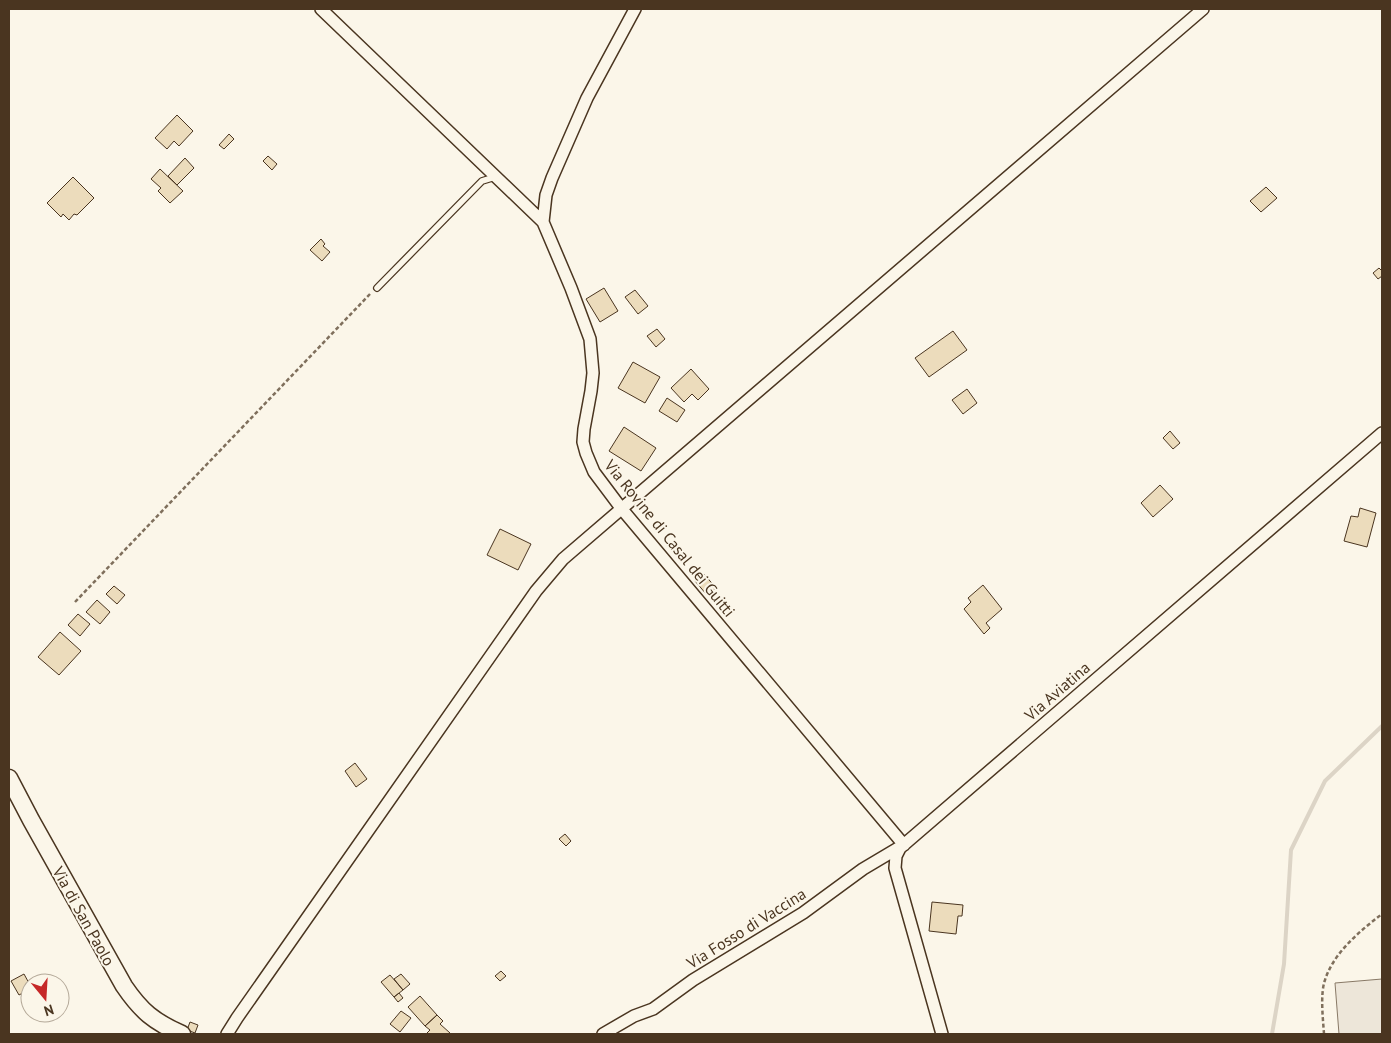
<svg xmlns="http://www.w3.org/2000/svg" width="1391" height="1043" font-family="'PT Sans',sans-serif">
  <style>
    .green { fill: #ede6d9; stroke: #887966 }
    .lines { fill: none; stroke-linecap: round; stroke-linejoin: round }
    .stream { stroke: #dcd4c6; stroke-width: 4 }
    .building { fill: #ecdcbc; stroke: #4a3520 }
    .lane-casing { stroke: #4a3520; stroke-width: 8 }
    .street-casing { stroke: #4a3520; stroke-width: 14 }
    .secondary-casing { stroke: #4a3520; stroke-width: 19 }
    .path { stroke: #7f6f5c; stroke-width: 2.5; stroke-dasharray: 4 2.5; stroke-linecap: butt }
    .lane { stroke: #fbf6e9; stroke-width: 5.5 }
    .street { stroke: #fbf6e9; stroke-width: 11 }
    .secondary { stroke: #fbf6e9; stroke-width: 16 }
    .labels { text-anchor: middle; dominant-baseline: central; stroke-width: 4; stroke-linejoin: round; paint-order: stroke }
    .street-label { font-size: 16px; fill: #4a3520; stroke: #fbf6e9 }
  </style>
  <rect width="100%" height="100%" fill="#fbf6e9"/>
  <path class="green" d="M1382 979V1034H1339L1335 983Z"/>
  <g class="lines">
    <path class="stream" d="M1272 1034 1284 964 1291 850 1325 781 1382 726"/>
  </g>
  <path class="building" d="M177 115 193 131 179 146 174 141 167 149 155 138Z
    M229 134 234 139 224 149 219 145Z
    M268 156 277 164 272 170 263 161Z
    M185 158 194 168 177 185 168 176Z
    M160 169 183 191 170 203 158 191 161 188 151 179Z
    M73 177 94 198 77 215 74 214 69 220 63 214 61 217 47 203Z
    M1266 187 1277 198 1261 212 1250 201Z
    M321 239 325 244 323 246 330 252 322 261 310 250Z
    M1379 268 1382 271V276L1378 279 1373 273Z
    M604 288 618 311 600 322 586 299Z
    M635 290 648 306 638 314 625 297Z
    M657 329 665 339 656 347 647 336Z
    M953 331 967 350 929 377 915 358Z
    M633 362 660 377 645 403 618 388Z
    M691 369 709 389 698 400 692 394 684 402 671 388Z
    M967 389 977 403 963 414 952 400Z
    M667 398 685 410 677 422 659 411Z
    M624 427 656 448 641 471 609 451Z
    M1170 431 1180 443 1173 449 1163 438Z
    M1160 485 1173 499 1153 517 1141 503Z
    M1360 508 1376 513 1367 547 1344 541 1351 516 1358 517Z
    M500 529 531 544 518 570 487 555Z
    M704 574 716 588 707 595 695 581Z
    M983 585 1002 609 986 623 990 628 984 634 964 609 971 602 968 598Z
    M114 586 125 595 117 604 106 594Z
    M97 600 110 612 100 624 86 612Z
    M78 614 90 624 80 636 68 625Z
    M60 632 81 651 59 675 38 657Z
    M355 763 367 779 356 787 345 771Z
    M565 834 571 841 566 846 559 839Z
    M932 902 963 905 962 916H958L956 934 929 931Z
    M501 971 506 976 500 981 495 976Z
    M24 974 30 985V989L19 995 11 981Z
    M401 974 410 984 403 990 394 979Z
    M390 975 403 990 394 997 381 982Z
    M399 993 403 998 398 1002 394 997Z
    M420 996 437 1015 425 1026 408 1007Z
    M401 1011 411 1018 400 1032 390 1024Z
    M437 1015 443 1021 440 1024 450 1033 449 1034H428L427 1033 430 1030 425 1026Z
    M190 1022 198 1025 195 1033 187 1030Z"/>
  <g class="lines">
    <g class="lane-casing">
      <path id="lane" d="M377 288 482 181 495 177"/>
    </g>
    <g class="street-casing">
      <path id="street" d="M321 9 543 222
        M635 9 587 98 552 178 546 195 543 222 571 288 590 339 593 373 591 391 584 429 583 442 586 453 594 472 621 508 904 845
        M227 1034 237 1018 536 591 563 559 1203 9
        M603 1034 634 1016 653 1009 693 980 803 913 863 869 900 847
        M942 1034 895 868 896 856 900 848 1382 433"/>
    </g>
    <g class="secondary-casing">
      <path id="secondary" d="M9 778 31 820 124 986C141 1011 154 1022 182 1034"/>
    </g>
    <path class="path" d="M75 602 370 294
      M1324 1034C1323 1019 1320 994 1325 980 1334 952 1360 931 1382 914"/>
    <use href="#lane" class="lane"/>
    <use href="#street" class="street"/>
    <use href="#secondary" class="secondary"/>
  </g>
  <g class="labels">
    <g class="street-label">
      <text transform="translate(670 538) rotate(51)">Via Rovine di Casal dei Guitti</text>
      <text transform="translate(1057 691) rotate(-41)">Via Aviatina</text>
      <text transform="translate(84 916) rotate(61)">Via di San Paolo</text>
      <text transform="translate(746 928) rotate(-32)">Via Fosso di Vaccina</text>
    </g>
  </g>
  <rect width="1391" height="1043" fill="none" stroke="#4a3520" stroke-width="20"/>
  <g transform="translate(45 998) rotate(162)"><circle r="24" fill="#fbf6e9" stroke="#b4a999"/>
  <path d="M0-4L9 19L0 12L-9 19Z" fill="#c62828"/>
  <text y="-8" font-size="14" font-weight="bold" text-anchor="middle" fill="#4a3520">N</text>
  </g>
</svg>
